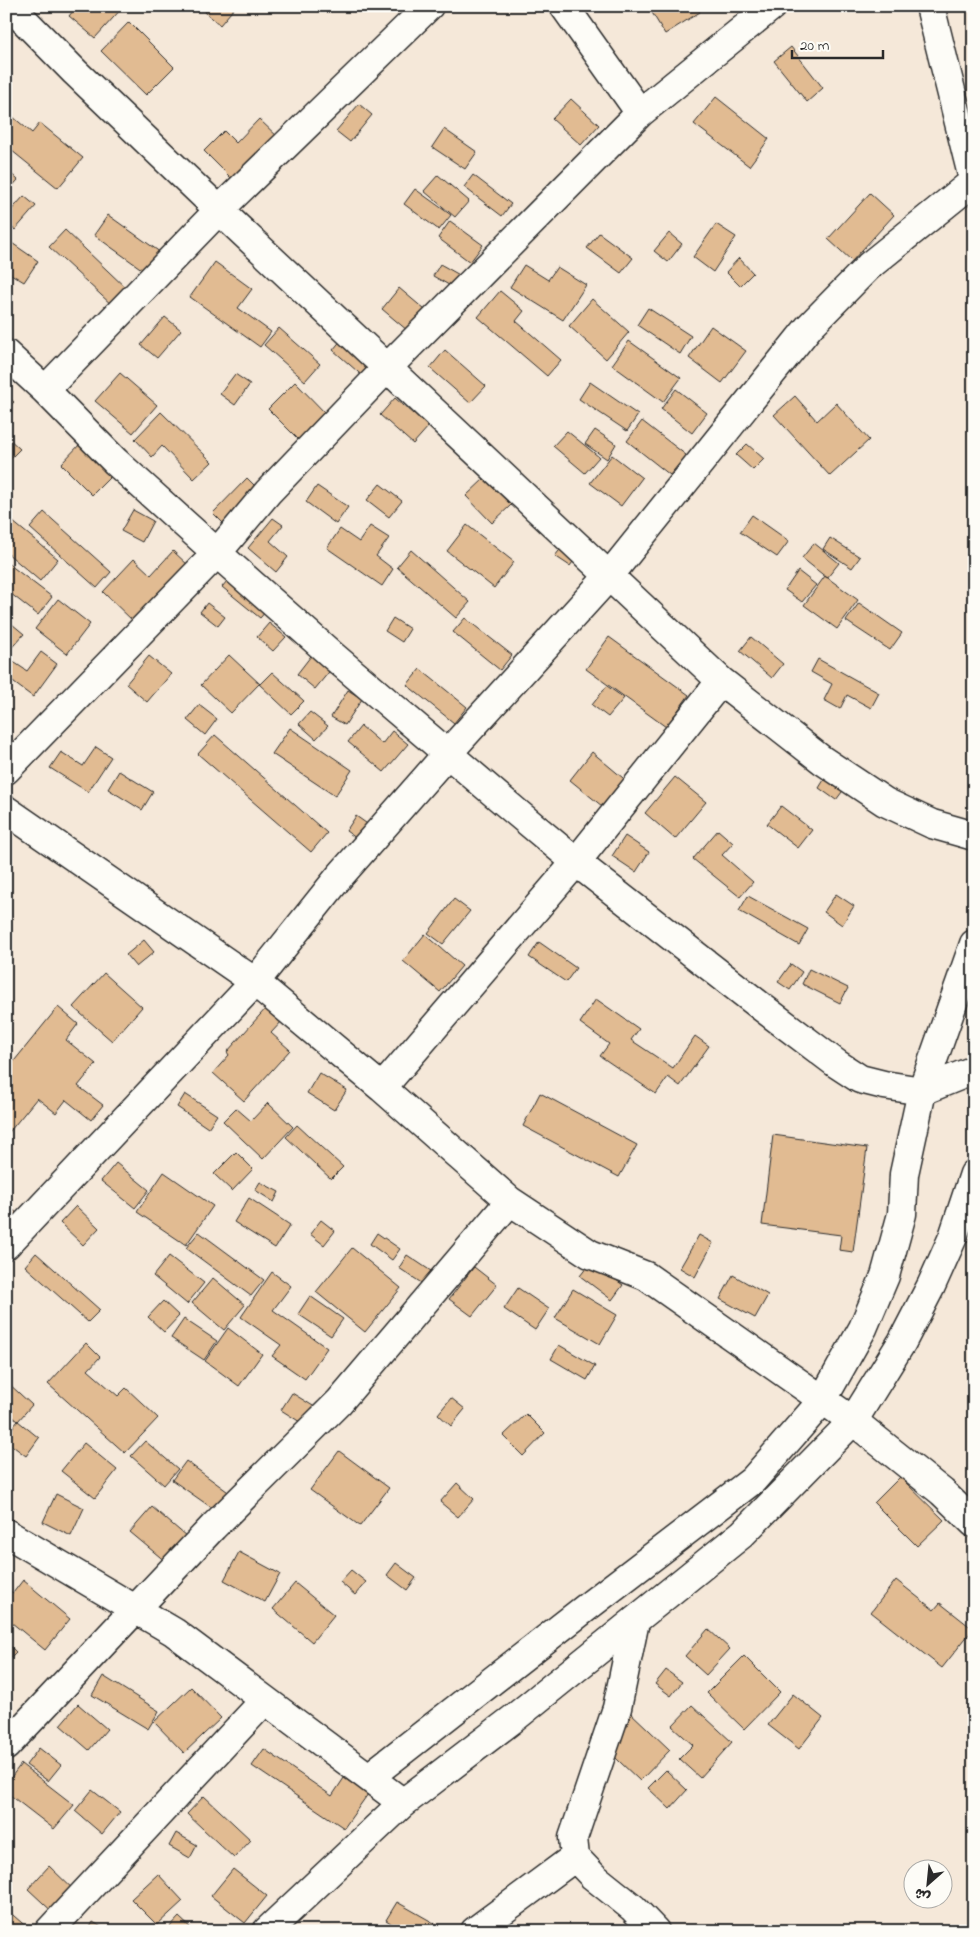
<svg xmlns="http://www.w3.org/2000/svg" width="980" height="1937" font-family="'Indie Flower','Playpen Sans Arabic',sans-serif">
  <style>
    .building { fill: #e1bb92; stroke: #2b2b2b }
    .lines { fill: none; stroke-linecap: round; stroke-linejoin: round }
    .street-casing { stroke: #2b2b2b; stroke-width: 31 }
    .secondary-casing { stroke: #2b2b2b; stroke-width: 31 }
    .street { stroke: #fdfcf7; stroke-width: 28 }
    .secondary { stroke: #fdfcf7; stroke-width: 28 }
  </style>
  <rect width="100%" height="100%" fill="#f5e8d9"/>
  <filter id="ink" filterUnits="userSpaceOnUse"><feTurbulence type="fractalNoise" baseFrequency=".02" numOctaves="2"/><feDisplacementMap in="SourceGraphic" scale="10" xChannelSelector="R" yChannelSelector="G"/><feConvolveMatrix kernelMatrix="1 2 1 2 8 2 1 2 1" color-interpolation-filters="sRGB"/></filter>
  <g filter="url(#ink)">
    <path class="building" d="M77 6H122L123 7 95 38 69 16Z
      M209 6H236L220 25 205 12Z
      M399 6H422L409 18Z
      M648 6H696L700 12 665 34Z
      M129 22 174 67 146 95 101 51Z
      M791 47 823 88 807 102 774 61Z
      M716 97 769 139 749 166 694 124Z
      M571 99 599 125 581 145 552 119Z
      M359 104 372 115 350 142 336 131Z
      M6 111 32 133 40 123 83 158 58 188 6 146Z
      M259 119 281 140 237 184 204 151 224 131 236 143Z
      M444 129 477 152 465 169 432 147Z
      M6 169 18 180 6 193Z
      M438 175 469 201 455 217 424 191Z
      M473 175 511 204 502 216 464 187Z
      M415 189 451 215 439 230 404 204Z
      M870 193 894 215 852 261 828 239Z
      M24 196 36 206 15 230 6 222V216Z
      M108 215 164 255 150 275 94 235Z
      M450 221 483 245 470 262 438 238Z
      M716 224 736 237 713 272 693 257Z
      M65 230 129 291 114 307 49 247Z
      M599 233 633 258 621 273 587 248Z
      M669 233 682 244 668 262 654 251Z
      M6 239 38 261 24 282 6 271Z
      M739 258 753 273 740 286 726 272Z
      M215 262 252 289 238 308 271 332 260 347 190 297Z
      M440 264 463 277 456 289 433 276Z
      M524 265 548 280 557 267 586 285 563 320 510 287Z
      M399 288 431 315 414 336 382 309Z
      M500 291 524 311 516 321 561 360 547 376 478 317Z
      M592 299 629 332 606 359 569 326Z
      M648 308 691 336 680 354 637 325Z
      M165 317 181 330 157 358 141 345Z
      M711 326 746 351 722 383 689 358Z
      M279 328 320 364 305 381 264 345Z
      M346 334 380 363 366 379 333 350Z
      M629 341 681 378 663 402 612 365Z
      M445 350 486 386 470 403 430 368Z
      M120 373 157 405 133 433 95 401Z
      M235 374 250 384 235 405 220 394Z
      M295 382 330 418 303 444 268 409Z
      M590 382 638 415 627 431 579 399Z
      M676 389 707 413 692 433 661 409Z
      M6 395 14 402 6 410Z
      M795 396 817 421 836 403 869 440 830 476 774 415Z
      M395 398 413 414 422 403 437 417 413 444 380 415Z
      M161 412 212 462 194 479 162 446 152 457 135 439Z
      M642 421 686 455 670 475 627 441Z
      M595 430 616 444 607 459 585 444Z
      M567 431 599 457 585 473 553 446Z
      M6 436 20 449 6 463Z
      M82 442 114 473 92 495 61 464Z
      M747 444 764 459 753 470 736 455Z
      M612 455 642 478 621 506 590 483Z
      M247 478 262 493 227 527 213 513Z
      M485 478 511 505 492 523 466 496Z
      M380 484 402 501 389 517 367 500Z
      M317 486 348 507 336 524 306 502Z
      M133 510 153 521 142 542 121 531Z
      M44 512 111 572 97 588 30 528Z
      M752 515 789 541 777 557 740 532Z
      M273 518 283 525 270 541 288 557 276 572 248 548Z
      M12 521 58 559 40 581 6 552V528Z
      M467 525 514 562 494 588 447 551Z
      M370 526 389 538 376 556 393 569 382 586 327 548 340 529 359 542Z
      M830 538 860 557 852 568 823 549Z
      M566 542 580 552 570 566 555 556Z
      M814 543 839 563 827 578 802 558Z
      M411 550 470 602 456 618 397 567Z
      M173 551 189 566 135 623 103 592 134 559 151 575Z
      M6 562 52 597 38 615 6 590Z
      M237 569 275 601 260 618 222 587Z
      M798 571 816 585 802 602 785 590Z
      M825 576 858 600 837 629 804 605Z
      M58 599 90 624 67 654 35 629Z
      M207 603 225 617 218 626 200 612Z
      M859 603 902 633 890 650 846 621Z
      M393 618 410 629 402 642 385 631Z
      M465 618 512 655 500 670 453 632Z
      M6 619 24 634 6 654Z
      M269 623 286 637 273 651 257 637Z
      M609 637 689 695 666 727 586 669Z
      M751 637 783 664 772 678 740 651Z
      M41 652 57 664 33 697 6 677V663L9 659 27 671Z
      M314 652 333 667 315 689 297 674Z
      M229 655 260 684 272 672 304 701 291 714 259 684 231 713 201 685Z
      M149 656 171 674 147 702 126 684Z
      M818 659 879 693 871 708 847 695 840 709 824 700 832 684 811 672Z
      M420 669 467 707 454 723 407 685Z
      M607 686 624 698 608 717 592 705Z
      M348 690 362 699 345 725 331 717Z
      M199 705 217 719 205 735 187 720Z
      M310 712 328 726 316 739 299 724Z
      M361 726 382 744 392 731 408 744 384 772 348 742Z
      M290 728 352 770 335 796 272 754Z
      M215 735 327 833 311 852 198 754Z
      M96 747 111 757 88 792 50 768 61 752 83 766Z
      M592 752 635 788 613 815 570 780Z
      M119 771 153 792 142 810 108 789Z
      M827 775 845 788 836 800 819 788Z
      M675 777 706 802 675 839 645 813Z
      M781 806 812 830 798 848 767 824Z
      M356 816 373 828 363 843 346 831Z
      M718 830 733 843 722 855 753 882 740 897 693 859Z
      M625 836 649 852 636 872 612 856Z
      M836 894 854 906 842 925 824 912Z
      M748 896 808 929 799 945 739 911Z
      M454 899 470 911 443 944 428 933Z
      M425 934 462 966 440 992 403 961Z
      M144 940 154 952 136 967 126 955Z
      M539 942 576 968 566 982 529 957Z
      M791 964 802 972 790 990 778 982Z
      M809 969 848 988 840 1003 802 984Z
      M104 973 142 1007 112 1041 73 1007Z
      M596 999 639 1029 631 1040 673 1068 695 1036 709 1046 680 1086 668 1077 656 1094 600 1056 609 1044 580 1023Z
      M268 1006 283 1020 271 1033 290 1050 244 1101 213 1073 229 1055 227 1052Z
      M58 1007 78 1024 66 1040 96 1064 78 1086 103 1105 91 1120 66 1100 56 1113 37 1098 6 1136V1071Z
      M319 1073 347 1090 334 1110 307 1093Z
      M540 1093 637 1145 619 1177 523 1126Z
      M185 1094 217 1115 208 1128 177 1107Z
      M268 1103 293 1127 263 1159 223 1121 236 1108 251 1121Z
      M297 1125 343 1167 331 1179 286 1137Z
      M773 1135 867 1148 853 1252 839 1250 841 1235 762 1225Z
      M236 1152 253 1169 232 1191 214 1174Z
      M116 1163 149 1190 135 1208 101 1181Z
      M164 1172 213 1206 186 1245 137 1212Z
      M260 1182 279 1192 274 1202 255 1190Z
      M249 1198 290 1225 275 1248 234 1222Z
      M6 1204 24 1219 6 1240Z
      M76 1206 99 1228 83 1245 60 1223Z
      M321 1220 335 1231 324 1245 310 1234Z
      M199 1232 264 1280 251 1296 186 1248Z
      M377 1233 400 1249 392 1260 370 1244Z
      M699 1235 713 1243 695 1277 680 1268Z
      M352 1248 401 1288 365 1332 316 1292Z
      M36 1253 100 1310 88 1322 25 1266Z
      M407 1255 437 1275 429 1288 399 1268Z
      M169 1256 204 1283 187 1304 153 1276Z
      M591 1262 623 1285 612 1300 580 1276Z
      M474 1267 497 1285 472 1316 449 1299Z
      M272 1272 291 1286 273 1310 327 1348 305 1379 272 1356 281 1345 241 1317Z
      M733 1275 768 1295 755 1318 720 1299Z
      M213 1278 245 1305 224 1330 192 1303Z
      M518 1288 549 1309 535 1330 504 1309Z
      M573 1289 617 1315 600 1344 555 1318Z
      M310 1296 343 1319 331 1336 298 1314Z
      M163 1301 179 1316 164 1332 148 1317Z
      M184 1319 217 1341 204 1360 171 1338Z
      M228 1328 262 1354 239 1386 205 1361Z
      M86 1343 100 1357 88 1370 118 1396 126 1388 158 1418 125 1453 48 1384Z
      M559 1345 595 1366 587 1380 551 1359Z
      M7 1382 32 1405 18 1421 6 1411Z
      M292 1393 318 1409 308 1427 281 1410Z
      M451 1398 465 1409 451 1426 438 1414Z
      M526 1414 545 1433 523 1456 503 1436Z
      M18 1421 39 1438 26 1456 6 1441V1435Z
      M145 1441 178 1469 164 1485 131 1456Z
      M84 1443 117 1470 95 1498 61 1471Z
      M339 1451 389 1488 360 1526 310 1490Z
      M186 1461 235 1497 222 1515 172 1480Z
      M900 1477 944 1520 917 1546 874 1503Z
      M457 1483 474 1499 458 1517 440 1502Z
      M56 1494 84 1508 71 1536 43 1522Z
      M152 1507 193 1542 172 1567 130 1532Z
      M239 1552 280 1574 265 1602 224 1580Z
      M396 1563 416 1578 407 1590 387 1575Z
      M351 1570 366 1582 355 1595 340 1582Z
      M23 1580 70 1619 45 1650 6 1618V1588L13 1593Z
      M896 1580 934 1610 940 1603 973 1629 942 1668 871 1612Z
      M295 1583 334 1615 312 1642 273 1609Z
      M708 1629 730 1649 706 1675 685 1656Z
      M6 1642 16 1652 6 1662Z
      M744 1656 780 1692 744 1729 707 1693Z
      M666 1670 682 1682 671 1696 655 1684Z
      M103 1676 159 1711 148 1729 92 1695Z
      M191 1687 221 1718 184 1753 154 1722Z
      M793 1694 823 1718 799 1749 768 1725Z
      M78 1704 107 1729 89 1750 60 1725Z
      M692 1705 732 1742 700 1778 679 1759 693 1745 672 1726Z
      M629 1711 670 1750 640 1781 599 1742Z
      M39 1748 61 1765 48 1781 26 1765Z
      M264 1749 332 1796 344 1778 368 1794 344 1828 252 1766Z
      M21 1764 74 1805 54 1829 6 1792V1784Z
      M666 1770 687 1790 670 1809 648 1788Z
      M92 1790 120 1812 102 1834 75 1811Z
      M204 1796 251 1840 234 1858 187 1814Z
      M176 1833 197 1845 190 1858 169 1846Z
      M49 1866 79 1895 58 1917 28 1889Z
      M233 1869 267 1896 245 1923 211 1896Z
      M158 1874 183 1901 157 1925 131 1899Z
      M397 1902 441 1927 439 1931H403L386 1920Z
      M6 1909 30 1930 29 1931H6Z
      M179 1917 194 1931H166Z
      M93 1922 108 1931H88Z"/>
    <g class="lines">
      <g class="street-casing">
        <path id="street" d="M10 6 75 72 219 210 721 681 822 760 885 802 932 824 974 836
          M564 6 640 113
          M6 354 45 390 116 462 217 553 332 655 515 811 576 862 763 1008 837 1064 860 1079 884 1085 922 1091 974 1070
          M45 390 219 210 429 6
          M6 770 217 553 268 492 388 367 640 113 772 6
          M6 810 255 982 382 1088 510 1201 590 1254 646 1276 853 1421 942 1492 974 1523
          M382 1088 576 862 721 681
          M6 1245 255 982 339 877 448 753 609 576 809 327 869 266 973 182
          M6 1533 174 1632 403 1803
          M635 1621 617 1708 573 1838 575 1857 593 1876 633 1908 655 1931
          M6 1746 213 1527 339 1402 510 1201
          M369 1777 587 1607 753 1480 822 1401 863 1328 885 1276 902 1214 904 1174 922 1091 974 944
          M49 1931 265 1700
          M475 1931 575 1857"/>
      </g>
      <g class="secondary-casing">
        <path id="secondary" d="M930 6 974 183
          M267 1931 403 1803 513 1719 742 1534 853 1421 902 1342 931 1286 953 1237 974 1174"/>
      </g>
      <use href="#street" class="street"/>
      <use href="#secondary" class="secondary"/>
    </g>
  </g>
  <rect width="980" height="1937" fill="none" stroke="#fdfcf7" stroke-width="25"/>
  <rect x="12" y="12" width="955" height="1912" fill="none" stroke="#2b2b2b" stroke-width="2" filter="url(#ink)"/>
  <g transform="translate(928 1884) rotate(207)"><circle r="24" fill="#fdfcf7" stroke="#a9a8a5"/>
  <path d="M0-4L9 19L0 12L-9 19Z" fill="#2b2b2b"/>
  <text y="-8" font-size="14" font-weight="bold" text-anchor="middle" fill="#2b2b2b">ش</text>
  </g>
  <path d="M792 50v8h91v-8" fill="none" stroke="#2b2b2b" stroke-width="2.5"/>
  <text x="800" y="50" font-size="15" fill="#2b2b2b" stroke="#fdfcf7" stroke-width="4" paint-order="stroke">20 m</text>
</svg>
